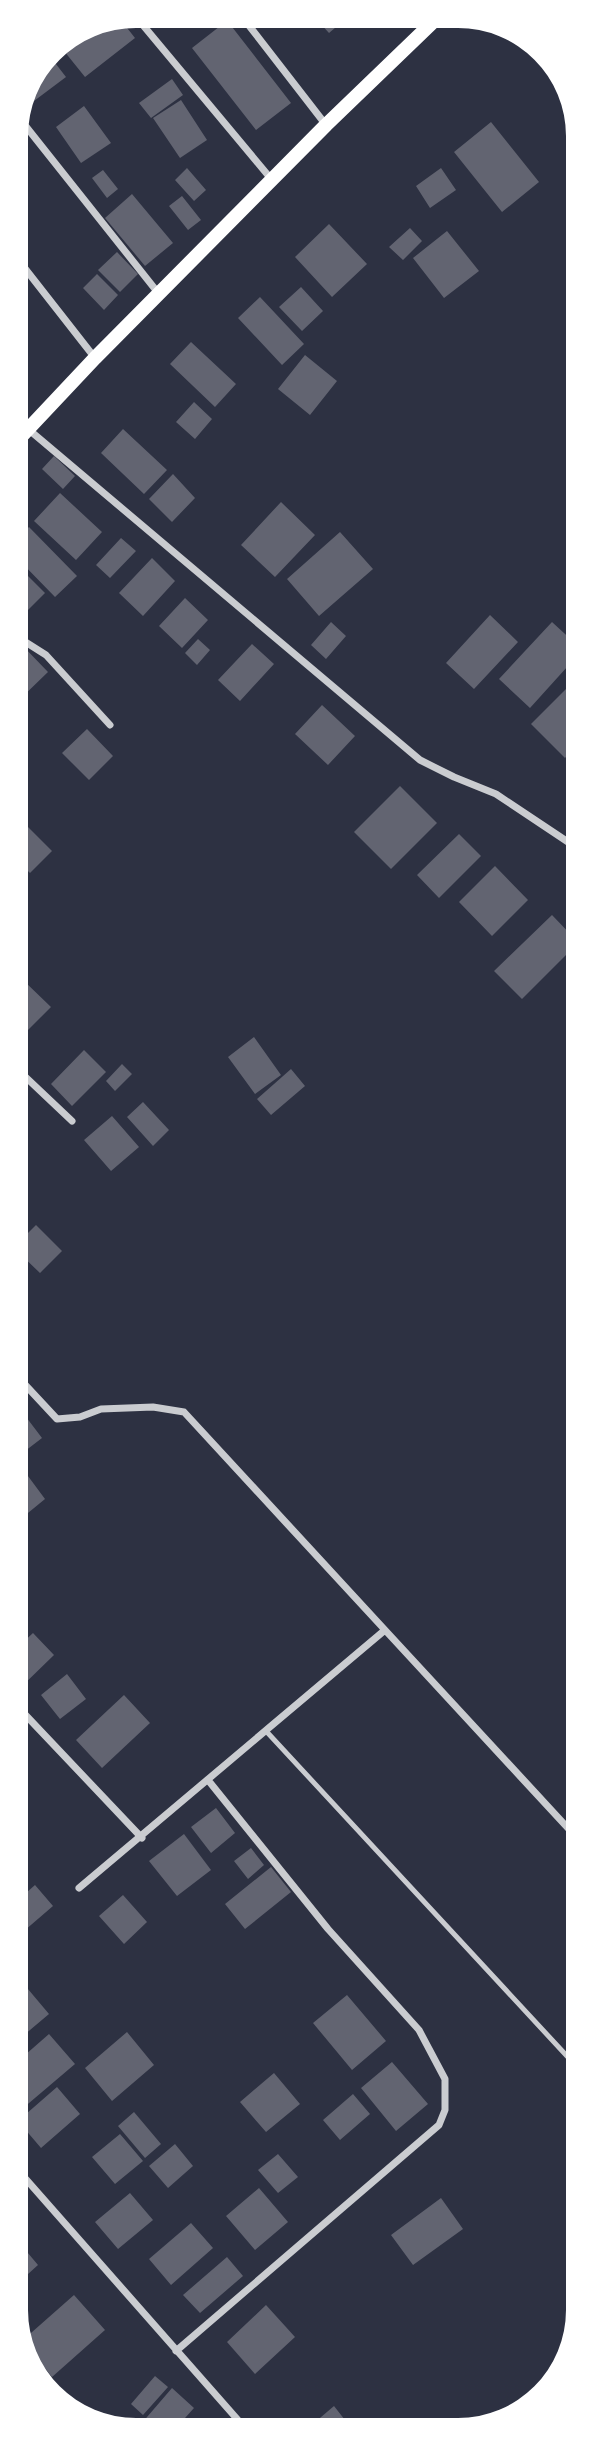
<svg xmlns="http://www.w3.org/2000/svg" width="594" height="2446" font-family="'Times New Roman',serif">
  <style>
    .building { fill: #626471 }
    .lines { fill: none; stroke-linecap: round; stroke-linejoin: round }
    .service { stroke: #caccd0; stroke-width: 5 }
    .minor { stroke: #caccd0; stroke-width: 7 }
    .secondary { stroke: #fff; stroke-width: 14 }
  </style>
  <rect width="100%" height="100%" fill="#2d3142"/>
  <path class="building" d="M319 22H342L329 33Z
    M224 23H229L291 103 256 130 192 48Z
    M124 24 135 38 85 77 60 46 90 25Z
    M49 55 66 77 34 101 30 97Z
    M172 79 183 95 151 118 139 103Z
    M181 100 207 140 180 158 153 118Z
    M84 106 111 143 81 163 56 127Z
    M491 122 539 182 502 212 454 152Z
    M187 168 206 190 194 201 175 180Z
    M441 168 456 190 430 208 416 186Z
    M103 170 118 189 107 198 92 178Z
    M132 194 173 243 145 266 105 218Z
    M182 196 201 220 188 230 169 206Z
    M329 224 367 264 332 297 295 257Z
    M410 228 422 241 403 260 389 247Z
    M447 231 479 271 444 298 413 258Z
    M117 252 138 274 120 292 98 270Z
    M97 274 118 295 104 310 83 288Z
    M301 287 323 311 302 331 279 307Z
    M260 297 304 344 282 365 238 318Z
    M191 342 236 384 215 407 170 364Z
    M305 355 337 381 310 415 278 389Z
    M194 402 212 419 195 439 176 422Z
    M123 429 167 470 144 494 101 453Z
    M54 456 75 476 63 489 42 469Z
    M173 474 195 498 172 522 149 499Z
    M60 493 102 532 76 560 34 521Z
    M281 502 315 535 275 577 241 545Z
    M29 527 77 576 55 597 16 557V539Z
    M340 532 373 569 319 616 287 579Z
    M121 538 136 551 110 578 96 565Z
    M152 558 175 581 143 616 119 593Z
    M16 564 45 593 18 620 16 618Z
    M185 598 208 620 182 648 159 626Z
    M490 615 518 642 474 689 446 663Z
    M331 622 346 636 326 659 311 645Z
    M552 622 577 645V656L530 708 499 679Z
    M198 639 210 650 197 665 185 653Z
    M20 643 48 672 16 703V647Z
    M252 644 274 664 240 701 218 680Z
    M577 678V745L565 758 531 724Z
    M322 705 355 736 328 765 295 734Z
    M87 729 113 756 89 780 62 753Z
    M400 786 437 823 391 869 354 832Z
    M28 827 52 851 30 873 16 859V839Z
    M459 834 481 856 439 898 417 875Z
    M495 866 528 900 492 936 459 902Z
    M552 915 577 941V944L522 999 494 971Z
    M23 980 51 1007 16 1042V987Z
    M254 1037 281 1075 255 1094 228 1057Z
    M84 1050 106 1072 72 1106 51 1084Z
    M122 1064 132 1074 115 1091 106 1081Z
    M291 1069 305 1086 271 1115 257 1099Z
    M143 1102 169 1130 153 1146 127 1117Z
    M112 1116 139 1147 111 1171 84 1140Z
    M36 1225 62 1251 40 1273 16 1250V1245Z
    M20 1409 42 1438 16 1458V1411Z
    M25 1472 45 1499 17 1522V1478Z
    M33 1633 54 1655 17 1691V1648Z
    M67 1674 86 1699 60 1719 41 1695Z
    M124 1695 150 1723 102 1768 76 1740Z
    M216 1808 235 1833 211 1853 191 1827Z
    M184 1834 211 1870 177 1896 149 1861Z
    M251 1848 264 1865 248 1879 234 1861Z
    M271 1867 291 1892 245 1929 225 1904Z
    M35 1885 53 1906 17 1937V1901Z
    M123 1895 147 1922 124 1944 99 1916Z
    M17 1976 49 2014 17 2041Z
    M347 1995 386 2041 352 2070 313 2023Z
    M127 2032 154 2065 112 2101 85 2068Z
    M49 2034 75 2064 22 2109 17 2103V2062Z
    M392 2062 428 2104 396 2131 361 2088Z
    M274 2073 300 2104 266 2132 240 2102Z
    M57 2087 80 2114 41 2148 18 2121Z
    M353 2094 370 2114 340 2140 323 2120Z
    M134 2112 161 2144 145 2158 118 2126Z
    M120 2134 143 2161 115 2184 92 2157Z
    M175 2144 193 2166 168 2188 149 2166Z
    M278 2154 298 2177 278 2193 258 2170Z
    M259 2188 288 2222 255 2250 226 2216Z
    M130 2193 153 2220 118 2249 95 2222Z
    M441 2198 463 2229 413 2265 391 2235Z
    M191 2223 213 2248 171 2285 149 2259Z
    M17 2240 38 2265 17 2284Z
    M227 2257 243 2276 200 2313 183 2295Z
    M74 2295 105 2330 52 2377 23 2340Z
    M266 2305 295 2337 255 2374 227 2342Z
    M155 2376 168 2387 143 2415 131 2404Z
    M172 2388 194 2408 176 2428H146L141 2424Z
    M334 2406 352 2429H307Z"/>
  <g class="lines">
    <path class="service" d="M266 1731 578 2068"/>
    <path class="minor" d="M247 23 326 125
      M142 24 272 180
      M20 119 159 294
      M16 257 95 358
      M16 423 28 429 420 760 454 777 496 794 577 848
      M16 636 46 655 110 725
      M16 1068 72 1121
      M16 1375 57 1419 80 1417 101 1409 153 1407 184 1412 385 1630
      M17 1706 142 1838
      M79 1888 385 1630 578 1839
      M17 2169 245 2428
      M176 2351 439 2125 445 2110V2079L419 2030 328 1929 208 1780"/>
    <path class="secondary" d="M16 442 95 358 326 125 435 20"/>
  </g>
  <path d="M0 0H594V2446H0ZM136 28H458A108 108 0 0 1 566 136V2310A108 108 0 0 1 458 2418H136A108 108 0 0 1 28 2310V136A108 108 0 0 1 136 28Z" fill="#fff" fill-rule="evenodd"/>
</svg>
